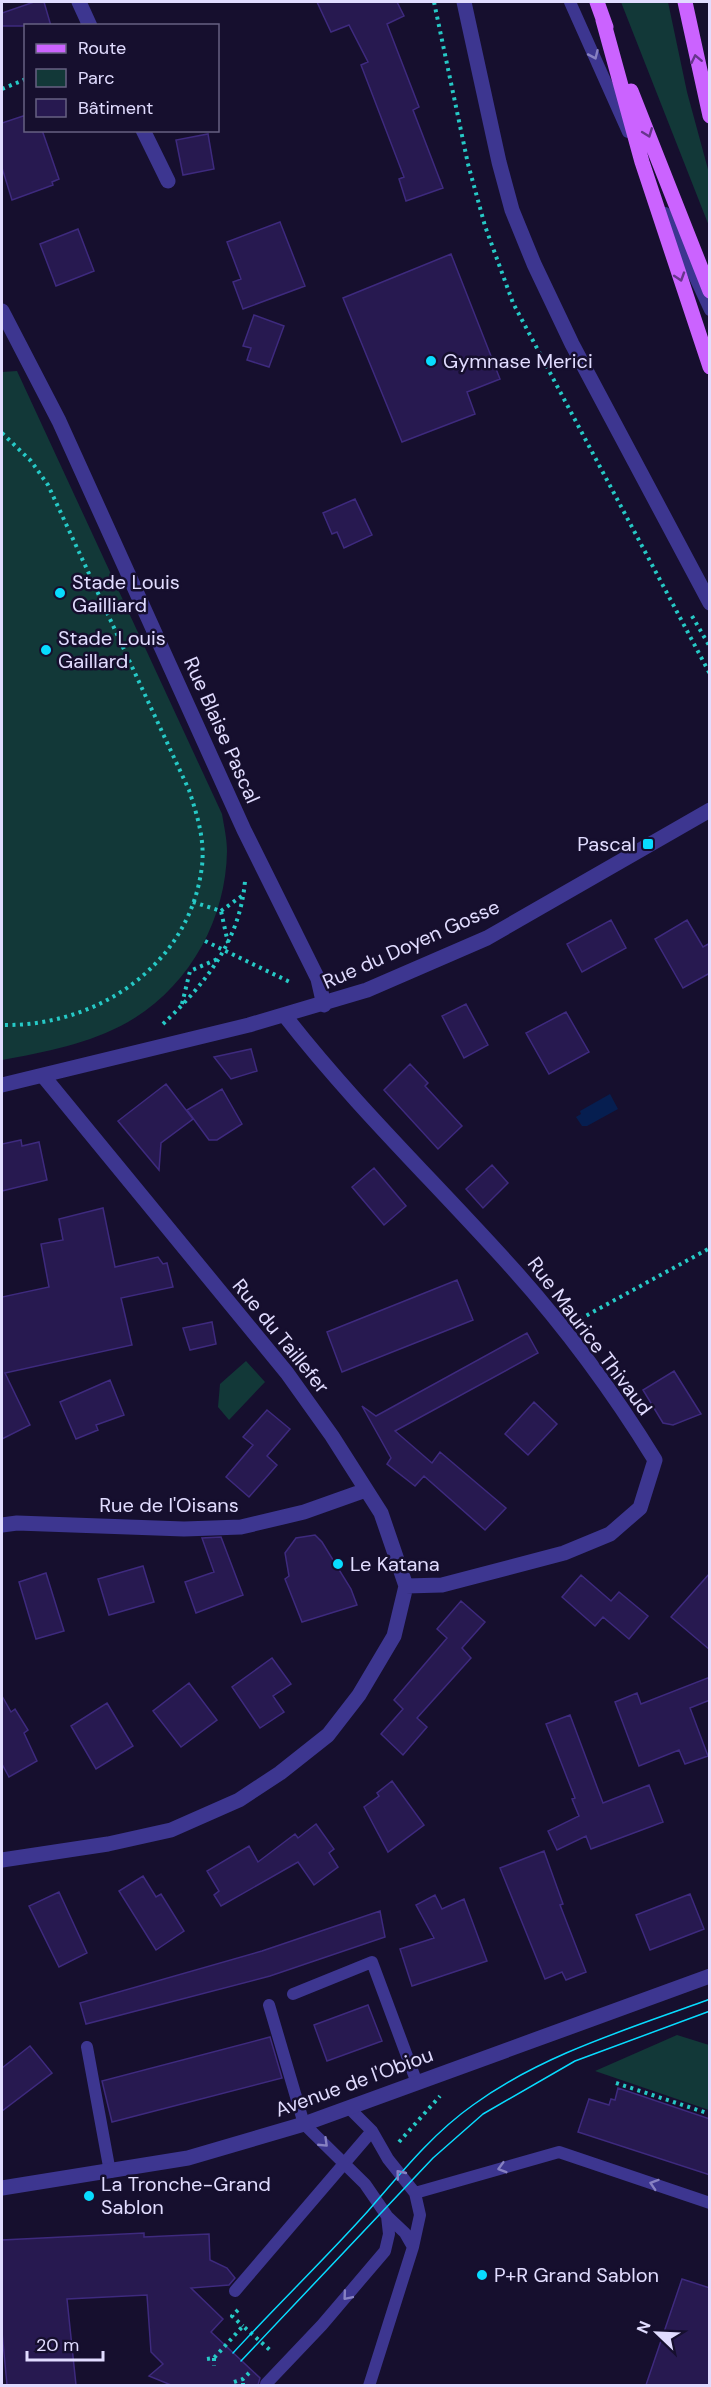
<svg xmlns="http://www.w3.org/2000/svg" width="711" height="2387" font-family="'DM Sans',sans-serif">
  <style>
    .green { fill: #123838 }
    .water { fill: #061e50 }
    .building { fill: #271950; stroke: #3e2a7e; stroke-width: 1.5 }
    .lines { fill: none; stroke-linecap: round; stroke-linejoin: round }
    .path { stroke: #26c9c6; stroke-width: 4; stroke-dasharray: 3 4.5; stroke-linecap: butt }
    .service { stroke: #3d3690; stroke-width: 12 }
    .minor { stroke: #3d3690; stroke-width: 15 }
    .tertiary { stroke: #3d3690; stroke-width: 15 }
    .primary { stroke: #cb63ff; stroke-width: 15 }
    .tram { stroke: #08dcff; stroke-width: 1.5 }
    .oneway { stroke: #8781c2 }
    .oneway2 { stroke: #67358c }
    .poi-dot { fill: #08dcff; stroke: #160f2e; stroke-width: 2 }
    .labels { text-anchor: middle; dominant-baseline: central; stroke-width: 5; stroke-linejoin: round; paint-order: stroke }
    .poi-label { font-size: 20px; fill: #e1dcff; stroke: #160f2e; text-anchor: start }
    .street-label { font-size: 20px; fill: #e1dcff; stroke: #160f2e }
  </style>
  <rect width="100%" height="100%" fill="#160f2e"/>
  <path class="green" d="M621 2H668L687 92 709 173V226Z
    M17 371 222 814C224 826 227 839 227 851 226 920 189 987 128 1022 89 1044 45 1052 2 1060V372Z
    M246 1361 265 1382 229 1420 218 1407 220 1384Z
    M677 2035 709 2045V2110L595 2071Z"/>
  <path class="water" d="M610 1094 618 1109 587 1126H582L576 1117 581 1114 580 1111Z"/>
  <path class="building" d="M34 2H44L51 26H2V13Z
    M317 2H397L404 16 387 24 419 107 413 110 443 188 406 201 399 179 404 177 361 65 368 62 349 25 331 32Z
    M26 115V130H42L59 179 52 182 53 185 12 200 2 168V123Z
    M208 134 214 169 183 175 176 140Z
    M280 222 305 286 243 309 233 282 241 279 227 242Z
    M78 229 94 271 56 286 40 244Z
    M451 254 500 379 467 392 475 414 402 442 343 298Z
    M254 315 284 326 269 367 247 360 251 348 243 346Z
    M355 499 372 535 344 548 337 532 332 534 323 513Z
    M611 920 626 948 582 972 567 944Z
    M687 920 703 947 710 943V973L683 988 655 939Z
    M466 1004 488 1045 464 1058 442 1016Z
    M566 1012 589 1052 549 1074 526 1033Z
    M251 1049 257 1071 231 1079 214 1057Z
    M410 1064 428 1083 425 1086 462 1126 438 1149 384 1090Z
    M166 1084 193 1119 161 1143 159 1170 118 1121Z
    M222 1089 242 1124 217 1140H209L187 1110Z
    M21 1140 22 1146 39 1142 47 1180 2 1191V1144Z
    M492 1165 508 1183 483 1208 466 1189Z
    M374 1168 406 1206 384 1225 352 1187Z
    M103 1208 115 1267 158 1257 163 1264 167 1263 173 1287 121 1298 132 1345 5 1373 30 1425 2 1439V1297L49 1287 41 1244 63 1240 59 1219Z
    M457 1280 473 1320 342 1372 327 1332Z
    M212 1322 216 1344 190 1350 183 1328Z
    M527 1333 538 1353 395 1431 432 1463 440 1452 506 1508 485 1530 424 1476 415 1486 387 1464 391 1458 362 1406 376 1416Z
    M674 1371 701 1414 673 1425 663 1423 643 1390Z
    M110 1380 124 1415 96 1425 98 1430 76 1439 60 1402Z
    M534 1402 557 1424 528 1455 505 1434Z
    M267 1410 290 1429 267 1456 277 1465 249 1497 226 1477 253 1445 243 1437Z
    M315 1535 322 1542 351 1589 357 1605 302 1622 285 1579 289 1576 285 1553 296 1538Z
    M221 1537 243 1595 196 1613 185 1582 214 1572 202 1538Z
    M143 1566 154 1602 109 1615 98 1579Z
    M46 1573 64 1631 36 1639 19 1582Z
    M710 1573V1650L671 1617Z
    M581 1575 611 1601 619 1592 648 1616 629 1639 603 1617 595 1626 562 1597Z
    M461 1601 485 1622 462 1648 471 1658 417 1718 427 1727 403 1755 381 1734 403 1709 394 1700 447 1638 437 1629Z
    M272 1658 291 1684 273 1696 284 1712 260 1728 232 1687Z
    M710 1677V1700L690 1708 708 1756 685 1764 679 1750 639 1766 615 1702 637 1693 641 1704Z
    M189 1683 217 1720 181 1747 153 1711Z
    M2 1696 11 1712 15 1709 28 1730 24 1733 37 1761 9 1777 2 1764Z
    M107 1703 133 1746 96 1769 71 1726Z
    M570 1715 603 1803 649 1785 663 1822 591 1849 586 1836 557 1850 548 1831 579 1816 572 1799 575 1798 546 1724Z
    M392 1781 424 1825 388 1852 364 1807 379 1796 377 1793Z
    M316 1824 334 1849 329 1853 338 1867 314 1885 298 1862 221 1906 214 1895 219 1891 207 1871 249 1846 258 1862 295 1834 298 1838Z
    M544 1851 563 1904 560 1905 586 1972 566 1980 562 1972 545 1979 500 1868Z
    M143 1876 156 1897 161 1894 184 1931 156 1950 119 1891Z
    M59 1892 87 1953 59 1967 29 1906Z
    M690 1894 704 1929 650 1950 636 1915Z
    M435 1895 442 1909 464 1899 487 1961 412 1986 400 1949 434 1938 416 1905Z
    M380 1911 385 1937 270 1976 86 2024 80 2003 262 1951Z
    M368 2005 382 2041 327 2061 314 2025Z
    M270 2037 282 2078 112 2122 102 2081Z
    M30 2046 52 2073 2 2111V2068Z
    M618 2088 710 2119V2175L578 2132 589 2099 609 2105 611 2099 615 2100Z
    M144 2233V2237L209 2234 210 2260 227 2268 235 2278 229 2285 191 2288 223 2319 211 2332 260 2378 258 2385H171L149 2376 163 2364 151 2352 147 2295 67 2299 76 2385H7L2 2332V2240Z
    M682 2279 710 2288V2385H646Z"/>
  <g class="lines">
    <path class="path" d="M434 2 468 164 485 226 513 303 710 674
      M2 89 26 79
      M2 433 31 461 48 485 189 790C197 815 205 839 202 866 190 966 96 1027 2 1025
      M692 616 710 647
      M193 902 221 911 228 943
      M221 911 243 895
      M205 941 292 983
      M182 1004 190 971 220 958
      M163 1024C205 984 240 941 245 881
      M580 1319 710 1248
      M616 2083 710 2114
      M399 2142 440 2096
      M238 2310 232 2316 243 2326
      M214 2358V2366
      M207 2359 214 2358 243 2326 270 2350 268 2352
      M234 2382 243 2379 249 2373
      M243 2386V2379"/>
    <path class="service" d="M570 2 628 132
      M665 213 710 310
      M293 1994 372 1962 417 2083
      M87 2047 110 2172
      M349 2108 372 2131 388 2159 415 2193 420 2215 413 2247 369 2386
      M415 2193 559 2152 710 2203
      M387 2216 405 2233 413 2247
      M235 2291 372 2131
      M266 2384 322 2325 385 2251 389 2234 387 2216 365 2184 304 2124 269 2005"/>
    <path class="minor" d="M79 2 90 26
      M143 130 168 181
      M2 311 59 421 244 830 318 979 324 1005
      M285 1016C355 1106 438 1185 514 1270 565 1327 615 1395 655 1460L640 1508 610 1534 564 1553 442 1585 406 1586
      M2 1085 249 1025 367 990 487 938 710 810
      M2 1525 17 1523 184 1529 241 1527 304 1512 366 1490
      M2 1860 108 1844 171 1830 239 1800 280 1773 328 1735 359 1695 394 1636 406 1586 381 1513 332 1436 287 1373 44 1077
      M2 2188 188 2158 304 2124 710 1976"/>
    <path class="tertiary" d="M464 2 499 162 512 210 534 264 572 344 710 603"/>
    <path class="primary" d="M597 2 606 27
      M685 2 710 116
      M603 20 642 162 710 367
      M631 91 710 291"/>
    <path class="tram" d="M233 2353C277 2305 324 2260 368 2211 401 2173 432 2134 473 2105 543 2054 629 2029 710 1999
      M241 2361 433 2158 483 2114 575 2061 710 2011"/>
  </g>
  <defs><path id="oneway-chevron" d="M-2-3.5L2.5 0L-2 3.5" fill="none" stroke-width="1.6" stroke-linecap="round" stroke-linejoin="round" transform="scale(1.5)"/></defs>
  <g class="oneway">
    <use href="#oneway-chevron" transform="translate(594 55) rotate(66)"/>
    <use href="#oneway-chevron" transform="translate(324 2143) rotate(44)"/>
    <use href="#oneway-chevron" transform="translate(502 2168) rotate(164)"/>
    <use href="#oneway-chevron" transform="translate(400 2174) rotate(-129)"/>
    <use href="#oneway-chevron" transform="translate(654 2184) rotate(-162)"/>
    <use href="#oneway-chevron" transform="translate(347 2296) rotate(130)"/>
  </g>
  <g class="oneway2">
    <use href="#oneway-chevron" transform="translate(696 59) rotate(-102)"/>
    <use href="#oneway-chevron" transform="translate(648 133) rotate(69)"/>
    <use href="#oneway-chevron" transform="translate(680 277) rotate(72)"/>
  </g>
  <g class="poi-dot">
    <circle cx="431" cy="361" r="6"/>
    <circle cx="60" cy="593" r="6"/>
    <circle cx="46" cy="650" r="6"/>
    <rect x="642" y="838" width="12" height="12" rx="3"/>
    <circle cx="338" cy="1564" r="6"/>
    <circle cx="89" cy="2196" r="6"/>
    <circle cx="482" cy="2275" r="6"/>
  </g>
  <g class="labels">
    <g class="poi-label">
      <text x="443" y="361">Gymnase Merici</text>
      <text x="72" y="582">Stade Louis<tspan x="72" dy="23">Gailliard</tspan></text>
      <text x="58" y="638">Stade Louis<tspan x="58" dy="23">Gaillard</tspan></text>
      <text x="636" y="844" text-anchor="end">Pascal</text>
      <text x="350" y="1564">Le Katana</text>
      <text x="101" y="2184">La Tronche-Grand<tspan x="101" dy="23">Sablon</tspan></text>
      <text x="494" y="2275">P+R Grand Sablon</text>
    </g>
    <g class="street-label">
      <text transform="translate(222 730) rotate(66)">Rue Blaise Pascal</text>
      <text transform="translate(411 944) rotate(-24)">Rue du Doyen Gosse</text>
      <text transform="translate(281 1336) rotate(51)">Rue du Taillefer</text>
      <text transform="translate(590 1336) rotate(53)">Rue Maurice Thivaud</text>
      <text x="169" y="1505">Rue de l'Oisans</text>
      <text transform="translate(354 2082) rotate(-20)">Avenue de l'Obiou</text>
    </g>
  </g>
  <rect width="711" height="2387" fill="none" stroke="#e1dcff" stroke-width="6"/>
  <rect x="24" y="24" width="195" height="108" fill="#160f2e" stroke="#676182" stroke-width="1.5"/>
  <rect x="36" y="44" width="30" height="9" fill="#cb63ff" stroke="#676182" stroke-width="1.5"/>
  <text x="78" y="54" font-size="18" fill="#e1dcff">Route</text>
  <rect x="36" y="69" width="30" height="18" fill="#123838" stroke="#676182" stroke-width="1.5"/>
  <text x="78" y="84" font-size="18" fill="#e1dcff">Parc</text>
  <rect x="36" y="99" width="30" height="18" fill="#271950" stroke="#676182" stroke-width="1.5"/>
  <text x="78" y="114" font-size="18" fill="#e1dcff">Bâtiment</text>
  <g transform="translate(657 2333) rotate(293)" stroke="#160f2e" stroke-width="4.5" paint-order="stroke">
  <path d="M0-4.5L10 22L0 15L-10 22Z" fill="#e1dcff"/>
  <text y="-9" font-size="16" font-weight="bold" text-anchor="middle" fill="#e1dcff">N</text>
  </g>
  <path d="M27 2351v9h76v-9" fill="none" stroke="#e1dcff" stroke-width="3"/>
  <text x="36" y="2351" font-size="18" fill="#e1dcff" stroke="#160f2e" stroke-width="4.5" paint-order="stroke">20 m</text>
</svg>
